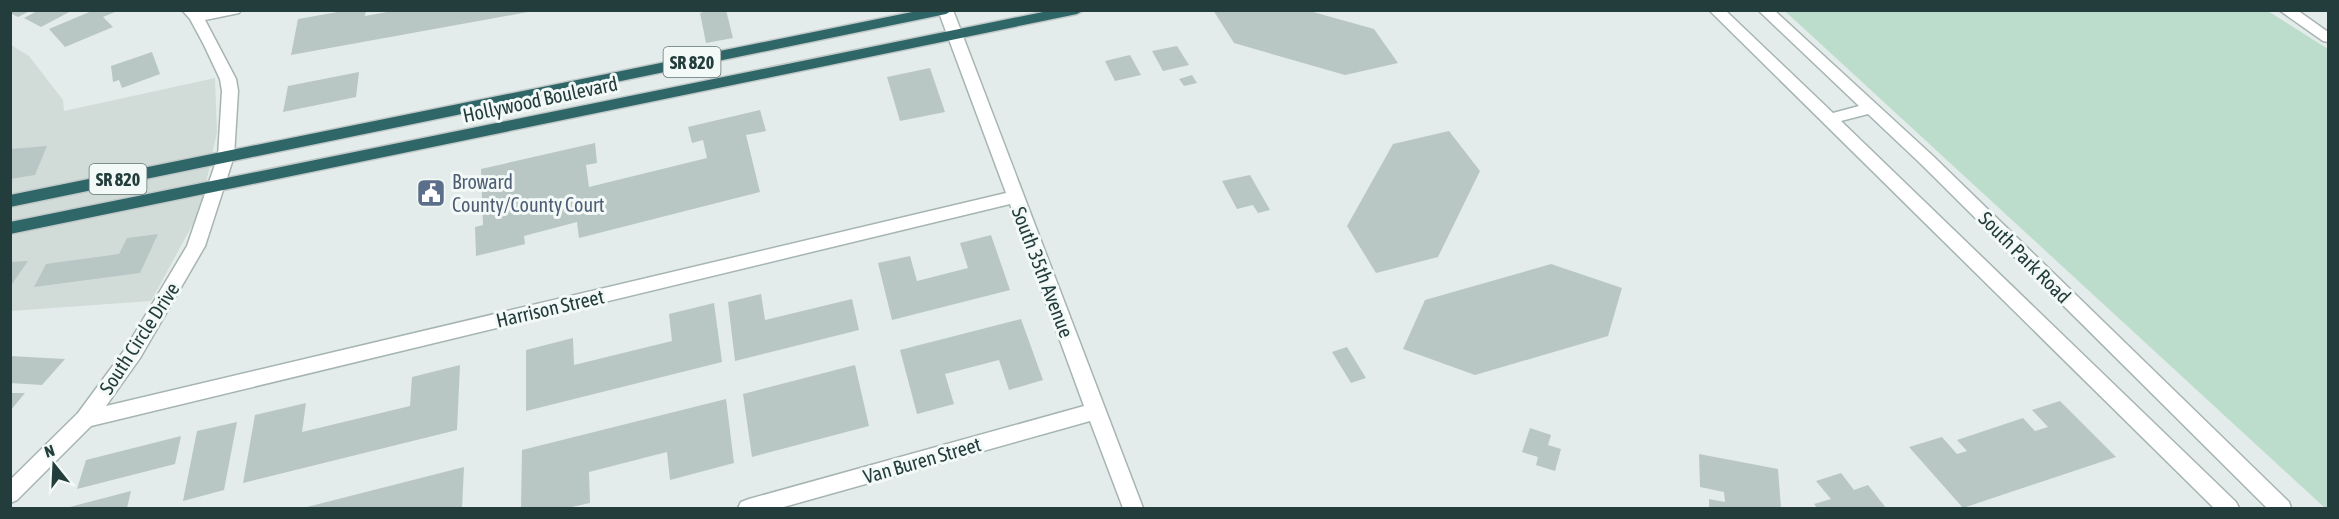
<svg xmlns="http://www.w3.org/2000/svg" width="2339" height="519" font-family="'Asap Condensed',sans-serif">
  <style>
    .built { fill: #d1dcd9 }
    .green { fill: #bcddcc }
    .building { fill: #b8c7c4 }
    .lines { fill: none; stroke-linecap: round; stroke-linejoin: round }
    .minor-casing { stroke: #a6b4b2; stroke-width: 3 }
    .highway-casing { stroke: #c1c9c8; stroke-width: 3 }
    .minor { fill: #fff; fill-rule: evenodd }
    .highway { fill: #2f6769; fill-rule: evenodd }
    .labels { text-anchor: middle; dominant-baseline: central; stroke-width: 6; stroke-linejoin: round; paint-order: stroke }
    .shield { fill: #f3f9f7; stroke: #617574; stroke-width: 1.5 }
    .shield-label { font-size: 18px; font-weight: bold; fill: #233d3c }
    .street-label { font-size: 20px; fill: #233d3c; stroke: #f3f9f7 }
    .service-label { font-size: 20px; fill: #4e5e75; stroke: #f3f9f7; text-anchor: start }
  </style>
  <rect width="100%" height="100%" fill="#e3ecea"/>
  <path class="built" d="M11 45 29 56 63 100 64 111 215 78 217 132 200 211 151 301 11 311Z"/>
  <path class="green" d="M1795 11H2268L2328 49V508H2325L1786 12Z"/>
  <path class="building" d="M10 10H32L18 17 10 13Z
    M39 10H73L41 27 24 18Z
    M94 10H114L115 12 103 17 113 27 65 47 49 29Z
    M349 10H366L365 16 398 10 528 12 291 55 298 19Z
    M711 10H726L733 38 706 43 700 13Z
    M1213 10H1306L1374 29 1398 63 1345 75 1234 43Z
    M1177 46 1189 65 1163 71 1152 51Z
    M152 52 160 74 122 88 119 80 113 82 111 66Z
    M1130 55 1141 75 1115 81 1105 61Z
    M930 68 945 112 900 121 887 77Z
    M359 72 356 97 283 112 288 86Z
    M1192 75 1197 83 1184 86 1179 79Z
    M760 110 766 131 746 135 760 192 579 238 577 222 524 236 525 244 476 256 475 227 483 225 481 169 595 143 597 163 586 165 589 187 707 158 703 140 692 143 688 127Z
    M1449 131 1480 171 1438 257 1376 273 1347 226 1393 144Z
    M47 146 35 175 10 179V149Z
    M1250 175 1270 210 1258 213 1253 205 1237 209 1222 181Z
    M158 234 140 273 34 287 46 264 119 254 127 238Z
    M991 235 1010 290 892 320 878 263 910 256 917 281 968 268 960 243Z
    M28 261 10 287V262Z
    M1551 264 1622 288 1608 336 1475 375 1403 349 1425 300Z
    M761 294 765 320 852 299 859 330 735 361 728 302Z
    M714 303 722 362 526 411V350L573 338 574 365 672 341 669 314Z
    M1021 319 1043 380 1009 390 999 360 945 374 954 404 917 414 900 350Z
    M1347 347 1366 378 1351 383 1332 352Z
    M10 356 65 359 42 385 10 383Z
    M460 365 457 430 243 483 255 415 306 403 302 432 410 406 412 377Z
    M855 365 869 426 752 457 743 394Z
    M10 393H25L10 411Z
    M726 399 734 463 670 480 667 452 589 472 590 503 567 508H521L522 450Z
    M2060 401 2116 457 1963 508 1909 447 1942 437 1957 454 1967 451 1957 440 2023 418 2035 431 2048 427 2032 410Z
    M237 422 224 490 183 501 197 431Z
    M1530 428 1551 435 1548 445 1561 449 1555 471 1536 465 1538 457 1522 452Z
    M181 436 175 464 77 489 86 460Z
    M1699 454 1778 469 1781 508H1709V499L1725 502 1724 492 1700 487Z
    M464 467 462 508H303Z
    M1841 473 1854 490 1868 485 1886 508H1817L1814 504 1831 499 1816 481Z
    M131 491 127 508H66Z"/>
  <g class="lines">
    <g class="minor-casing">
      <path id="minor" d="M182 10H241L239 13 205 20 236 79 238 91 234 156 205 246 140 358 106 406 1006 193 938 10H953L1143 508H1123L1090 421 780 508H738L741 502 749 499 1084 406 1010 204 91 426 17 500 10 503V480L78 413 126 348 187 246 218 156 222 91 220 79 204 45 190 19Z
        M1709 10H1725L1833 113 1859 106 1758 10H1774L1933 156 2289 502 2291 508H2267L1921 164 1868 114 1841 121 2236 502 2239 508H2214Z
        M2279 10H2297L2328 32V42L2323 41Z"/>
    </g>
    <g class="highway-casing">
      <path id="highway" d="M922 10H953L946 14 10 207V195Z
        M1053 10H1084L1077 14 10 234V222Z"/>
    </g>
    <use href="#minor" class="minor"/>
    <use href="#highway" class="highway"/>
  </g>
  <defs>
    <g id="civic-square" transform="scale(1.5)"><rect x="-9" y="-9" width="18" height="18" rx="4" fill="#5c6f8a" stroke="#f3f9f7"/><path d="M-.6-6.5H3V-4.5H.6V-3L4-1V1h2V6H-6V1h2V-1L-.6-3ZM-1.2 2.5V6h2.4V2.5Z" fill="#fff"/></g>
  </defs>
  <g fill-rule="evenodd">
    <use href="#civic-square" x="431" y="193"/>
  </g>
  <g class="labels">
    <g class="shield">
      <rect x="663.5" y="47" width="57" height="30" rx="4.5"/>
      <rect x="89.5" y="164" width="57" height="30" rx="4.5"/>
    </g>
    <g class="shield-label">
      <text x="692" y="62">SR 820</text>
      <text x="118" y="179">SR 820</text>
    </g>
    <g class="street-label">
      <text transform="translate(540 99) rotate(-12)">Hollywood Boulevard</text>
      <text transform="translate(2025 257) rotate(45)">South Park Road</text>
      <text transform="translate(1043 272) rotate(69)">South 35th Avenue</text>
      <text transform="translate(550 308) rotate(-13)">Harrison Street</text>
      <text transform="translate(139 338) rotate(-57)">South Circle Drive</text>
      <text transform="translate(922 460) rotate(-16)">Van Buren Street</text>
    </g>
    <g class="service-label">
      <text x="452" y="181">Broward<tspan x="452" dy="23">County/County Court</tspan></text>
    </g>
  </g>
  <rect width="2339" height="519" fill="none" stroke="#233d3c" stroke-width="24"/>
  <g transform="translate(54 465) rotate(342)" stroke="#f3f9f7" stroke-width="4.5" paint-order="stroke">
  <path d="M0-4.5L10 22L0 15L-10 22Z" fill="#233d3c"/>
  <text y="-9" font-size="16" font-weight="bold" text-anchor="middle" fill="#233d3c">N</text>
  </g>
</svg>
